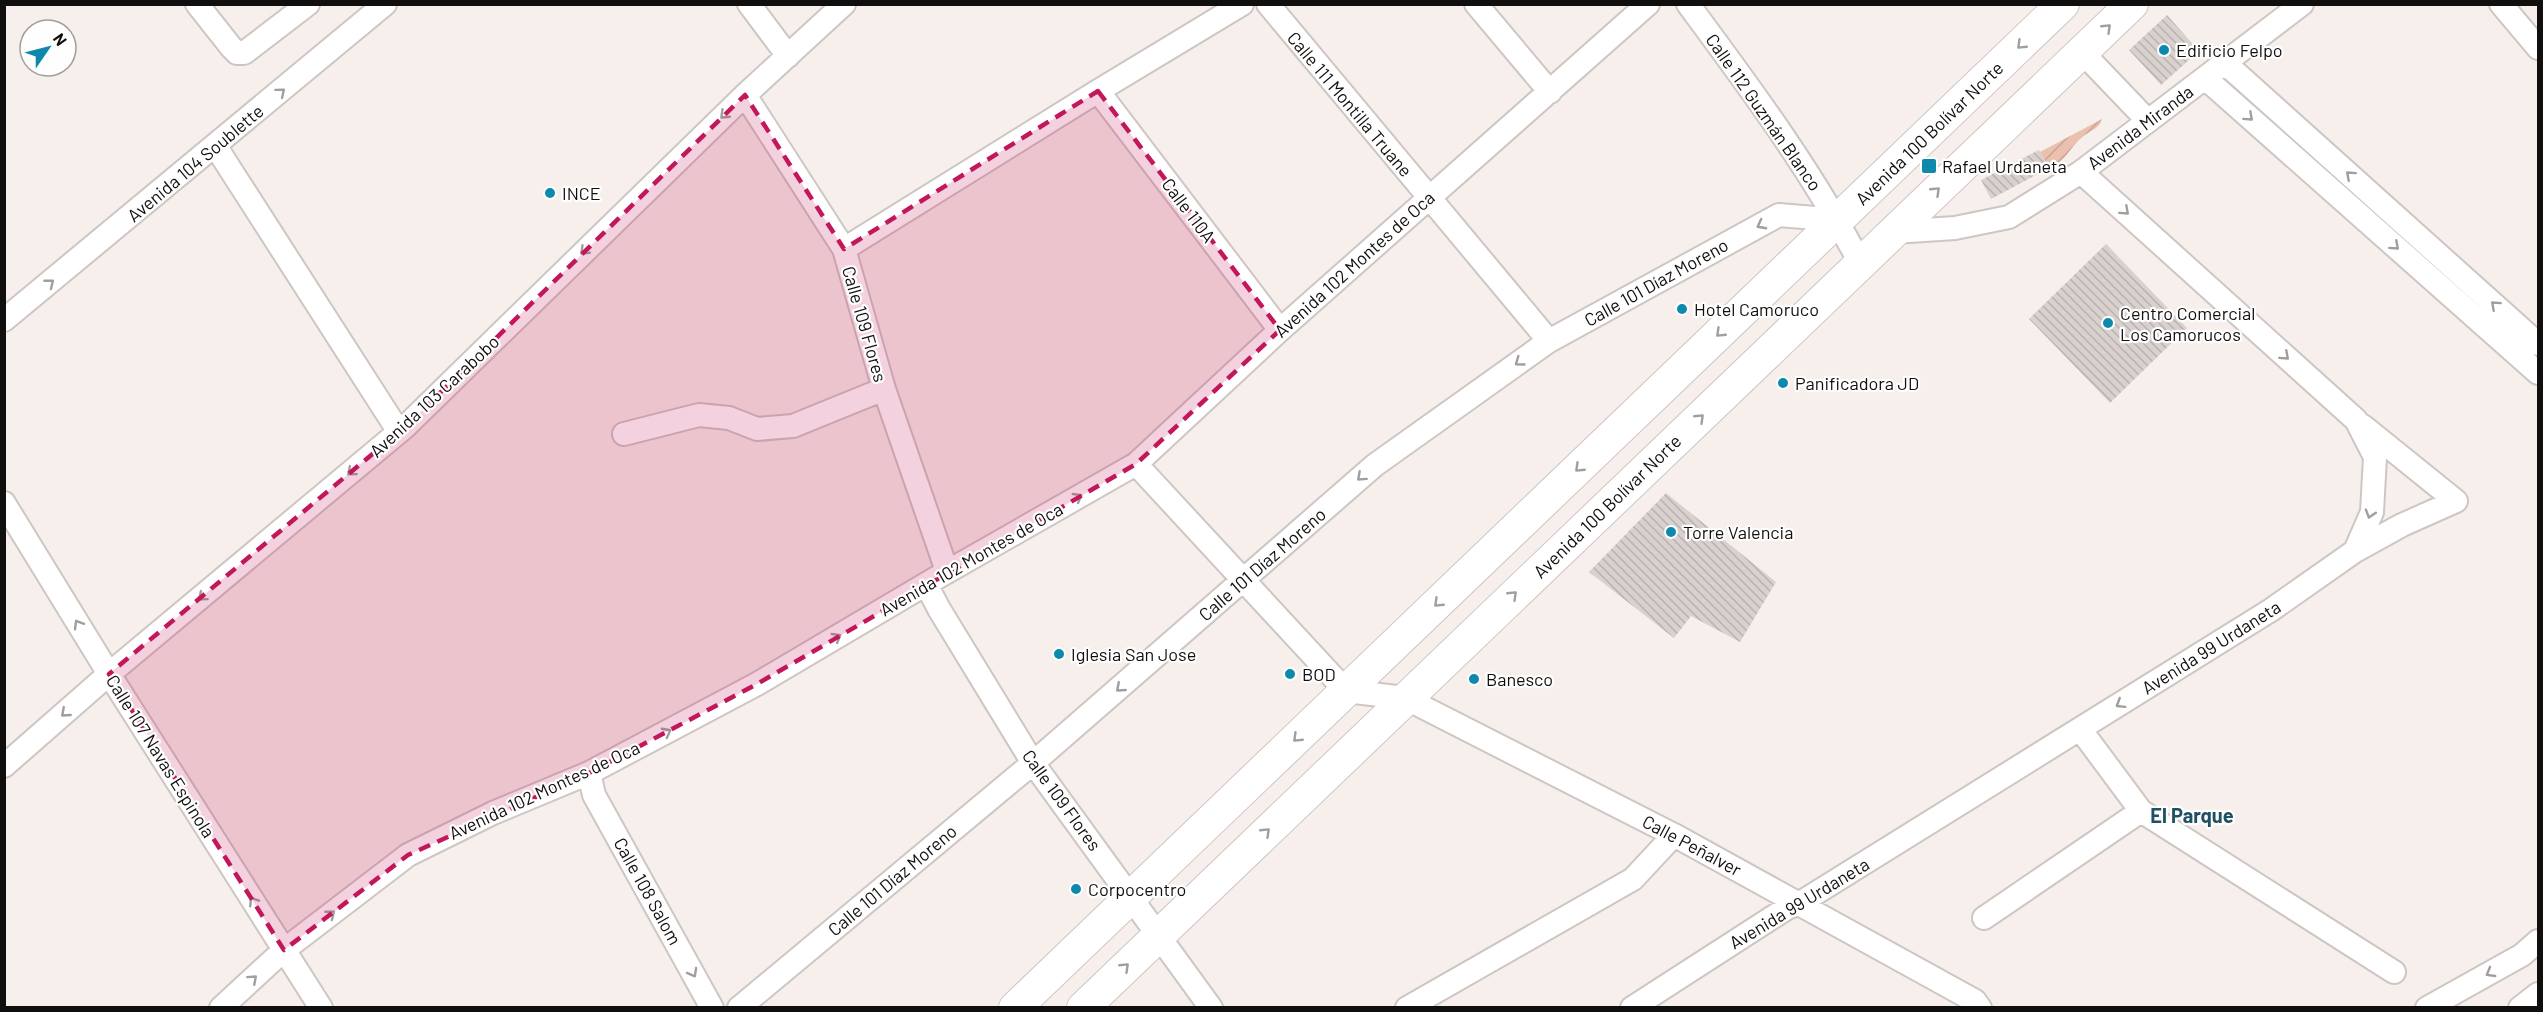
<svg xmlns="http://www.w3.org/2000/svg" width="2543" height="1012" font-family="Barlow,sans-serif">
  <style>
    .garden { fill: url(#garden-furrows) }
    .building { fill: url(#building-back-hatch) }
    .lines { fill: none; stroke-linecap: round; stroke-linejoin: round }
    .minor-casing { stroke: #cec6c3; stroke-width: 26 }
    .secondary-casing { stroke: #cec6c3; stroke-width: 34 }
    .minor { stroke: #fff; stroke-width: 22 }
    .secondary { stroke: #fff; stroke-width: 32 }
    .oneway { stroke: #a09f9e }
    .marked { fill: #c2185b; fill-opacity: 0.2; stroke: #c2185b; stroke-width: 4.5; stroke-dasharray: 12 8; stroke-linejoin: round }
    .poi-dot { fill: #0d89ab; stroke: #fefefe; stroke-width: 2 }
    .labels { text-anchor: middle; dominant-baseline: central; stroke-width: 4.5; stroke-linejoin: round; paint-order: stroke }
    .poi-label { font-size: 18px; fill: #110f0d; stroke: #fefefe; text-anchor: start }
    .street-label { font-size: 18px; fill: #110f0d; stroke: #fefefe }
    .neighbourhood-label { font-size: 20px; font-weight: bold; fill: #205163; stroke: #fefefe }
  </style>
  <defs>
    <pattern id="garden-furrows" width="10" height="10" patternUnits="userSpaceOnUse" patternTransform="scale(1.5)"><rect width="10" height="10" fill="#ecc0ae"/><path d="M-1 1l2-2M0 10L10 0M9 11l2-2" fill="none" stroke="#c9a494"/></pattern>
    <pattern id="building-back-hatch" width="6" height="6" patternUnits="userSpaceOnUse" patternTransform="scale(1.5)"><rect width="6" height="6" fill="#d9d1ce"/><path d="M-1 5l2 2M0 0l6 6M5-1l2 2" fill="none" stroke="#b9b2b0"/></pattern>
  </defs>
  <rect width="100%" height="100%" fill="#f7efeb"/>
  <path class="garden" d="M2102 119C2099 130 2088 131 2081 138 2069 149 2066 161 2049 168L2040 152Z"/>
  <path class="building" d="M2167 15 2199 51 2161 85 2129 50Z
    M2039 150 2049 168 1991 199 1981 180Z
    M2106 244 2187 328 2110 403 2029 319Z
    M1666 493 1776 582 1740 642 1691 616 1674 638 1589 572Z"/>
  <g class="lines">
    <g class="minor-casing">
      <path id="minor" d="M197 4 231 47 237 53H244L308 4
        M749 4 788 56
        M1268 4 1549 341
        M1476 4 1550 92
        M1688 4C1750 88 1813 172 1861 265
        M2501 4 2538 48
        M2082 52 2148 121
        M2225 63 2538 344
        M2205 78 2538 373
        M1098 91 1280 330
        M745 95 844 249 884 389 947 571
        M216 147 399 432
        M1894 232 1955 228 2009 217 2081 172 2302 4
        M844 249 1098 91 1242 4
        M4 320 385 4
        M624 434 699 415 729 418 757 429 793 426 884 389
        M1136 464 1346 691 1405 698 1674 835 1975 1001 1980 1008
        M4 503 109 674 321 1008
        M2355 551 2402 525 2456 501 2363 426
        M926 584 939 609 1033 763 1211 1008
        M2080 729 2141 811 2394 972
        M4 766 109 674 406 426 745 95 844 4
        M589 773 594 795 712 1008
        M1984 918 2141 811
        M221 1008 284 950 408 855 493 813 589 773 757 684 938 577 1136 464 1280 330 1648 4
        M739 1008 1033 763 1375 465 1549 341 1779 215 1838 220
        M1407 1008 1633 879 1674 835
        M1632 1008 1787 908 1800 903 2271 610 2355 551 2372 512 2375 457 2356 420 2081 172
        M2427 1008 2522 955 2538 941
        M2520 1008 2538 994"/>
    </g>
    <g class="secondary-casing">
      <path id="secondary" d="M1015 1008 2063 4
        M1083 1008 2132 4"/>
    </g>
    <use href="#minor" class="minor"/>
    <use href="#secondary" class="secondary"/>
  </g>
  <defs><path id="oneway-chevron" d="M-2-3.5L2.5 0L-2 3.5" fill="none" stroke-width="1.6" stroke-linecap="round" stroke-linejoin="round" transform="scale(1.5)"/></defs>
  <g class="oneway">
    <use href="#oneway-chevron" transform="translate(2107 28) rotate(-44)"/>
    <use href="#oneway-chevron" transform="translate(2021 45) rotate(136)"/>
    <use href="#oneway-chevron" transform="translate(281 92) rotate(-40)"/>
    <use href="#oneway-chevron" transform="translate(724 115) rotate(136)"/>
    <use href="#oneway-chevron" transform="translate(2249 117) rotate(42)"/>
    <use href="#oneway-chevron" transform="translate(2350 175) rotate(-138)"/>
    <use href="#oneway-chevron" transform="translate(1936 191) rotate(-44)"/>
    <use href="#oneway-chevron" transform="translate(2125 211) rotate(42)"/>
    <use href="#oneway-chevron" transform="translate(1761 225) rotate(152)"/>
    <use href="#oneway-chevron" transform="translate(2395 246) rotate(42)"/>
    <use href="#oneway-chevron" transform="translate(584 251) rotate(136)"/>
    <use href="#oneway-chevron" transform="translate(50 283) rotate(-39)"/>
    <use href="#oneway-chevron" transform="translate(2495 305) rotate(-138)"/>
    <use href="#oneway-chevron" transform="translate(1720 333) rotate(136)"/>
    <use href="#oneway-chevron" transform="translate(2285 356) rotate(42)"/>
    <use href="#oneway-chevron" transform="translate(1519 362) rotate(144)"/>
    <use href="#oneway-chevron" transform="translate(1700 418) rotate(-44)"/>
    <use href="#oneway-chevron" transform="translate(1579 468) rotate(136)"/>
    <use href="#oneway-chevron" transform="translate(351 472) rotate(140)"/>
    <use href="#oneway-chevron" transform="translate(1361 477) rotate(138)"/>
    <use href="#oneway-chevron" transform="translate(1078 497) rotate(-30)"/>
    <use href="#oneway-chevron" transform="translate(2370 514) rotate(107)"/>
    <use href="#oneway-chevron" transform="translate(1513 595) rotate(-44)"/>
    <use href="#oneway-chevron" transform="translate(202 597) rotate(140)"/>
    <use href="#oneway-chevron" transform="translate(1438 603) rotate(136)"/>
    <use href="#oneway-chevron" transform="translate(78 624) rotate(-121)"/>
    <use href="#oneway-chevron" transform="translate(837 637) rotate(-31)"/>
    <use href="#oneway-chevron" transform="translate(1120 688) rotate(139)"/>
    <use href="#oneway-chevron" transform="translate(2120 704) rotate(148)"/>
    <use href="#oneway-chevron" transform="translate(65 713) rotate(139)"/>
    <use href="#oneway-chevron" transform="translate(667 732) rotate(-28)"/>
    <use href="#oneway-chevron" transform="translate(1297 738) rotate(136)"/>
    <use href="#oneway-chevron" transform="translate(1266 832) rotate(-44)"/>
    <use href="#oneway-chevron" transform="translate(253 901) rotate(-123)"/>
    <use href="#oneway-chevron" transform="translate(331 914) rotate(-38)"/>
    <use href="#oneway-chevron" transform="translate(1125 967) rotate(-44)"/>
    <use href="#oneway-chevron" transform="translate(693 973) rotate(61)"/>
    <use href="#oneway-chevron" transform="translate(2490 973) rotate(150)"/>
    <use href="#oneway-chevron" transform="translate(253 979) rotate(-42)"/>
  </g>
  <path class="marked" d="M1098 91 1280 330 1136 464 757 684 589 773 408 855 284 950 109 674 406 426 745 95 844 249Z"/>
  <g class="poi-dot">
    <circle cx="2164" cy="50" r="6"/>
    <rect x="1921" y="158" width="16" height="16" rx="3"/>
    <circle cx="550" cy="193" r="6"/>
    <circle cx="1682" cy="309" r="6"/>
    <circle cx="2108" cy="323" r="6"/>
    <circle cx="1783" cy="383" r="6"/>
    <circle cx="1671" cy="532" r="6"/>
    <circle cx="1059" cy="654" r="6"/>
    <circle cx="1290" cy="674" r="6"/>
    <circle cx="1474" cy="679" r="6"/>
    <circle cx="1076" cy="889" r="6"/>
  </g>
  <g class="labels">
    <g class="poi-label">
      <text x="2176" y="50">Edificio Felpo</text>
      <text x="1942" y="166">Rafael Urdaneta</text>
      <text x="562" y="193">INCE</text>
      <text x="1694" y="309">Hotel Camoruco</text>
      <text x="2120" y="313">Centro Comercial<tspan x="2120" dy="21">Los Camorucos</tspan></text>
      <text x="1795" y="383">Panificadora JD</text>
      <text x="1683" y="532">Torre Valencia</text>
      <text x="1071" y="654">Iglesia San Jose</text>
      <text x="1302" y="674">BOD</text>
      <text x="1486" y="679">Banesco</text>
      <text x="1088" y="889">Corpocentro</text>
    </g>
    <g class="street-label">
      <text transform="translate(1350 104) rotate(50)">Calle 111 Montilla Truane</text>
      <text transform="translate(1764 112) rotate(55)">Calle 112 Guzmán Blanco</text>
      <text transform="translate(2140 127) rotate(-37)">Avenida Miranda</text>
      <text transform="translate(1929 133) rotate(-44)">Avenida 100 Bolívar Norte</text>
      <text transform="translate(195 163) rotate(-40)">Avenida 104 Soublette</text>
      <text transform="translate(1189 210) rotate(53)">Calle 110A</text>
      <text transform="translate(1354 264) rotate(-42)">Avenida 102 Montes de Oca</text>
      <text transform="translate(1656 282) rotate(-29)">Calle 101 Díaz Moreno</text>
      <text transform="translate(865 324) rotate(74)">Calle 109 Flores</text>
      <text transform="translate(434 396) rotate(-43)">Avenida 103 Carabobo</text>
      <text transform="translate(1607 506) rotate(-44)">Avenida 100 Bolívar Norte</text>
      <text transform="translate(971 559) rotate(-30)">Avenida 102 Montes de Oca</text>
      <text transform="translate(1262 564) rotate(-41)">Calle 101 Díaz Moreno</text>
      <text transform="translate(2211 647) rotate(-32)">Avenida 99 Urdaneta</text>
      <text transform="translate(161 756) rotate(58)">Calle 107 Navas Espinola</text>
      <text transform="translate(544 790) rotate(-25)">Avenida 102 Montes de Oca</text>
      <text transform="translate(1062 800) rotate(54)">Calle 109 Flores</text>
      <text transform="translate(1692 845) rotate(28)">Calle Peñalver</text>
      <text transform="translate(892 880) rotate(-40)">Calle 101 Díaz Moreno</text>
      <text transform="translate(648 891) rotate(61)">Calle 108 Salom</text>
      <text transform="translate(1799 903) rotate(-31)">Avenida 99 Urdaneta</text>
    </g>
    <g class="neighbourhood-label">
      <text x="2192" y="815">El Parque</text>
    </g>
  </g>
  <rect width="2543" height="1012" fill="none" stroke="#110f0d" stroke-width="12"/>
  <g transform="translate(48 48) rotate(55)"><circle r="28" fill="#fefefe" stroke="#9f9e9e" stroke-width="1.5"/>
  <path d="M0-4.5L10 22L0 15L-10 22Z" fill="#0d89ab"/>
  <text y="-9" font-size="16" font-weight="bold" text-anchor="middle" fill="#110f0d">N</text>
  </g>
</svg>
